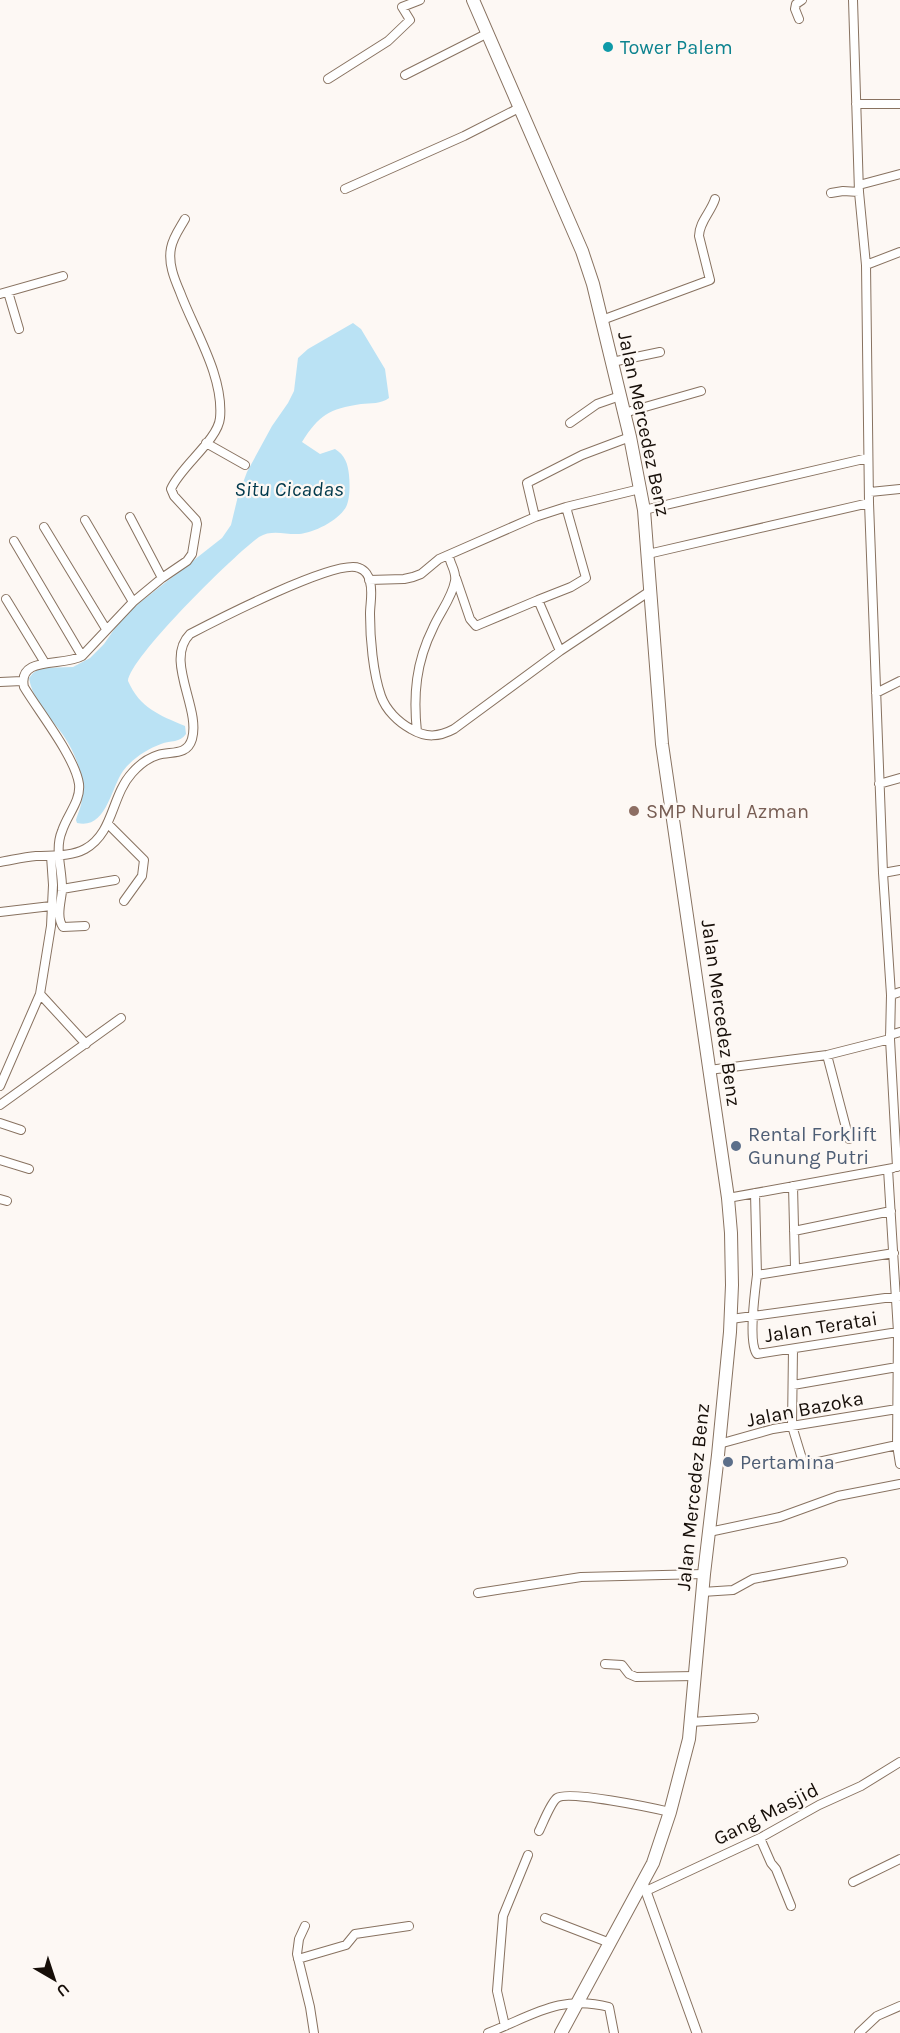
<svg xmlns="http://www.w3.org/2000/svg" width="900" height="2033" font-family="Karla,sans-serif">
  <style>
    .water { fill: #bae2f4 }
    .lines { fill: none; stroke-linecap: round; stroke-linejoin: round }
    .minor-casing { stroke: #887260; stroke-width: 10 }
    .tertiary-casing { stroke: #887260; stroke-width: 11 }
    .primary-casing { stroke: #887260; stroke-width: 14 }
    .minor { stroke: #fff; stroke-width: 8 }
    .tertiary { stroke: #fff; stroke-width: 9 }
    .primary { stroke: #fff; stroke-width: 12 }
    .culture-dot { fill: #0f9aa8; stroke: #fdf8f4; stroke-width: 2 }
    .education-dot { fill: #8d6e63; stroke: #fdf8f4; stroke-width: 2 }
    .service-dot { fill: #5c6f8a; stroke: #fdf8f4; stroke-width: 2 }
    .labels { text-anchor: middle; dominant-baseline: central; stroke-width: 4.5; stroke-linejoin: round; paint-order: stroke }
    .culture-label { font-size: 20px; fill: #0d838f; stroke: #fdf8f4; text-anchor: start }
    .street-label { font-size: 20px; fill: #160e08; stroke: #fdf8f4 }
    .education-label { font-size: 20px; fill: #785e54; stroke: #fdf8f4; text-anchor: start }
    .service-label { font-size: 20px; fill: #4e5e75; stroke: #fdf8f4; text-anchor: start }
    .water-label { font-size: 21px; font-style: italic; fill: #00394c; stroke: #fdf8f4 }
  </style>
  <rect width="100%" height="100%" fill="#fdf8f4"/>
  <path class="water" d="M353 323 361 329 385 369 389 398C381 404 371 403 361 404 329 409 319 415 302 442L320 454 335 449C345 455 348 464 349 475 350 485 350 499 346 507 339 520 314 533 299 534 286 535 272 529 259 537 236 553 130 657 128 681 140 708 159 715 185 726L186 734C180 743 171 740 161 744 147 749 132 759 123 771 111 788 106 830 77 823L76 820C78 813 82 805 82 797 85 773 72 745 57 727 45 713 32 697 29 678L33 673 41 668 73 667 90 658 104 644 124 615 222 538 231 525 238 496 247 472 272 426 288 403 294 391 298 358 308 349Z"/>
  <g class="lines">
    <g class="minor-casing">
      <path id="minor" d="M853 0 859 192 866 265 869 503 883 873 891 995 890 1039 897 1167
        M799 19 795 9 796 4 802 0
        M405 75 488 33
        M328 79 388 41 410 20 402 7 420 0
        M856 104H900
        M859 185 900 174
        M345 189 464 136 521 107
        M831 193 843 191 859 192
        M866 265 900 252
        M8 292 19 329
        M0 294 63 276
        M602 320 710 280 699 236C699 222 711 212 715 199
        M612 362 660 352
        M624 413 701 391
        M570 423 597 404 620 396
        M206 443 245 465
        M870 492 900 489
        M644 510 868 458
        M130 517 162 578
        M535 517 527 483 582 455 630 437
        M85 520 133 602
        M44 527 106 629
        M14 541 82 656
        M648 554 869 503
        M456 578 470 619 476 626 538 600 560 651
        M369 580 404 579 413 577 421 574 439 559 535 517 566 507 640 489
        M6 599 45 663
        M538 600 571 587 586 578 566 507
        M0 682 22 681
        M876 693 900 681
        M417 732C413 695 416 662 433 628 440 612 452 598 455 581 457 571 449 563 449 555
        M879 784 900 778
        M108 824 144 860 142 876 124 901
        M0 862C12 860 24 857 36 856 53 855 70 857 85 849 114 833 111 796 132 773 139 765 148 758 158 755 171 751 187 756 192 739 201 708 164 660 190 634 215 621 337 558 359 568 365 570 369 576 370 582 373 592 370 604 370 614 370 638 373 673 381 696 386 710 398 722 411 729 426 738 439 737 454 729L560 651 650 591
        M883 873 900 870
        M62 889 115 880
        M0 912 51 906
        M85 926 63 927C56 917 61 902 62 891 63 871 54 850 62 831 67 815 81 801 79 784 75 757 39 712 24 687 17 655 64 667 82 656L133 602 162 578 187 561 192 554 197 524 196 520 174 496 171 489C180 467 218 440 220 418 224 376 194 330 180 292 174 278 168 263 171 248 173 237 180 228 185 219
        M40 994 86 1044
        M891 995 900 992
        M890 1035 900 1032
        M827 1055 849 1139
        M709 1070 827 1055 890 1039
        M0 1086 40 994 51 926 53 885 51 856
        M0 1105 121 1018
        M0 1123 21 1130
        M0 1160 29 1169
        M888 1169 898 1332 897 1445 900 1464
        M793 1186 795 1268
        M755 1193 757 1275 894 1253
        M728 1198 893 1168
        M0 1199 7 1201
        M794 1231 891 1211
        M757 1275C755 1291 748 1343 757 1354L898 1332
        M731 1319 900 1296
        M793 1349 792 1426 803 1462 809 1464 897 1445
        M793 1385 897 1367
        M719 1444 773 1429 897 1409
        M709 1532 780 1517 838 1496 900 1484
        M702 1592 733 1590 753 1579 843 1562
        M478 1593 581 1577 704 1574
        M605 1664 622 1665 629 1674 636 1677 695 1676
        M691 1722 754 1718
        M539 1831C543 1823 551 1802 557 1798 568 1790 653 1808 670 1812
        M760 1838 771 1863 776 1869 791 1906
        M853 1882 900 1859
        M646 1891 760 1838 819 1805 861 1786 900 1762
        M545 1918 610 1943
        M305 1926 299 1939 297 1954 310 2007 314 2033
        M298 1959 346 1945 355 1934 409 1926
        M505 2026 497 1991 503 1916 528 1855
        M488 2033C532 2016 560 1994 609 2007L614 2033
        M859 2033 877 2016 900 2006"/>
    </g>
    <g class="tertiary-casing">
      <path id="tertiary" d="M643 1883 697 2033"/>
    </g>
    <g class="primary-casing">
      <path id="primary" d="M473 0 582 251 593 284 630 437 644 510 662 744 728 1198 731 1233 732 1285 730 1332 718 1455 704 1574 689 1739 670 1812 653 1863 561 2033"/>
    </g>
    <use href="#minor" class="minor"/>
    <use href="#tertiary" class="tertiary"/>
    <use href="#primary" class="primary"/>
  </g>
  <circle class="culture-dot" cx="608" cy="47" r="6"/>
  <circle class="education-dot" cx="634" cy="811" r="6"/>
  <g class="service-dot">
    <circle cx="736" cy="1146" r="6"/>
    <circle cx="728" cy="1462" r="6"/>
  </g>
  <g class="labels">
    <g class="culture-label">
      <text x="620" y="47">Tower Palem</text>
    </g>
    <g class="street-label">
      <text transform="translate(644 424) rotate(78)">Jalan Mercedez Benz</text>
      <text transform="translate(721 1013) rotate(82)">Jalan Mercedez Benz</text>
      <text transform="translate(821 1327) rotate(-9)">Jalan Teratai</text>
      <text transform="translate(805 1409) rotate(-11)">Jalan Bazoka</text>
      <text transform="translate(693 1497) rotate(-84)">Jalan Mercedez Benz</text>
      <text transform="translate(766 1814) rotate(-27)">Gang Masjid</text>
    </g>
    <g class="education-label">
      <text x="646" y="811">SMP Nurul Azman</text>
    </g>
    <g class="service-label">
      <text x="748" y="1134">Rental Forklift<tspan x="748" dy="23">Gunung Putri</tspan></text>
      <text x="740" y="1462">Pertamina</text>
    </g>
    <g class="water-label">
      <text x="289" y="489">Situ Cicadas</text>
    </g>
  </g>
  <g transform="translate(54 1979) rotate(141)" stroke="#fdf8f4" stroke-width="4.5" paint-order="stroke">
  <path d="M0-4.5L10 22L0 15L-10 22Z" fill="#160e08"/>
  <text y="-9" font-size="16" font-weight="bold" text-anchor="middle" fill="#160e08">U</text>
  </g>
</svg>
